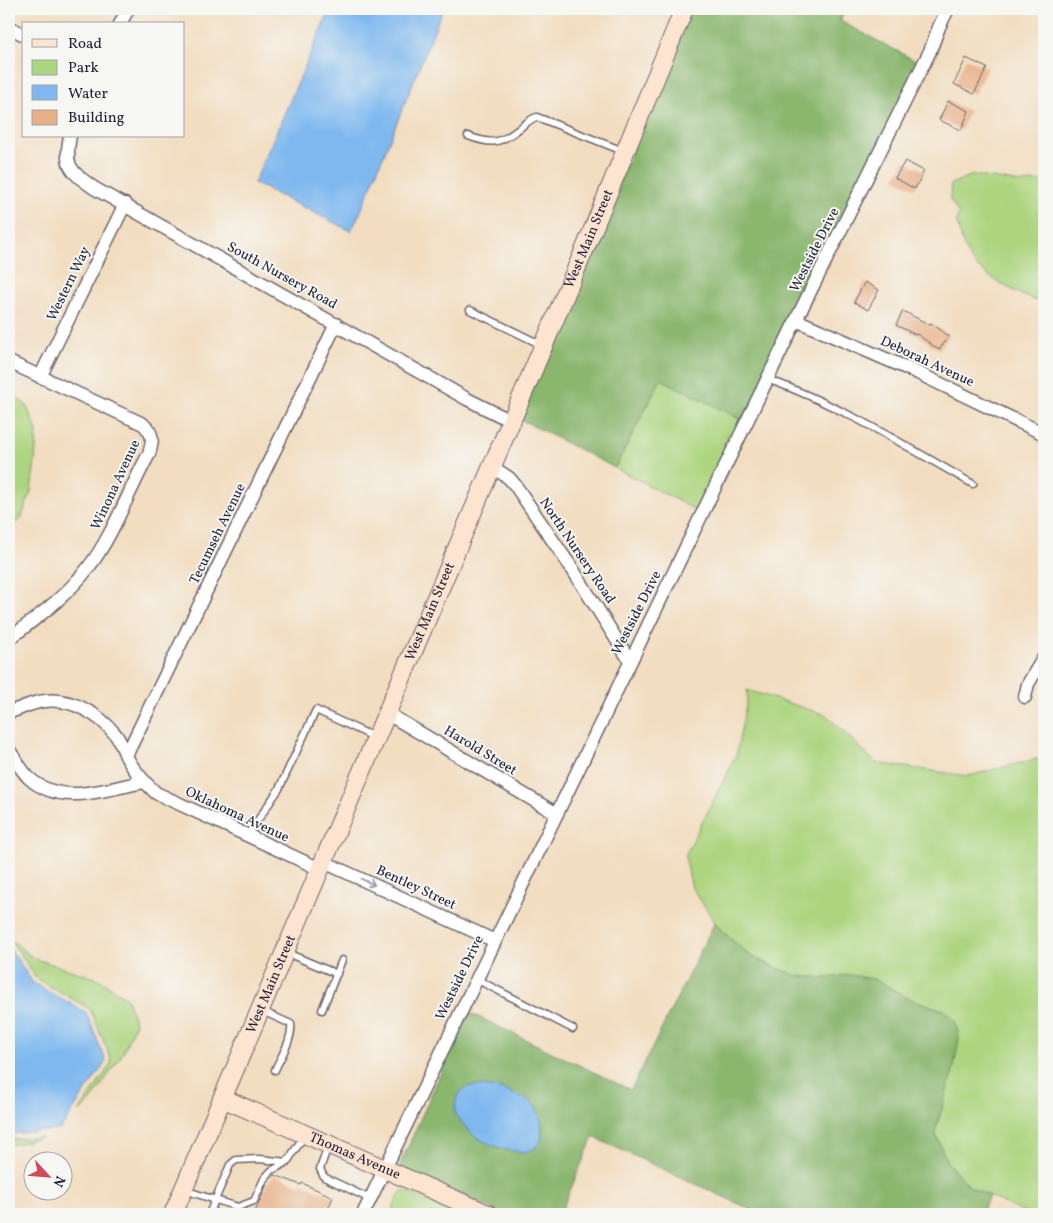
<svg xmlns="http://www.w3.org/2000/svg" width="1053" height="1223" font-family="Vollkorn,serif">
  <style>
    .green { fill: #add580; stroke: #687c5e }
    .forest { fill: #8ab66e; stroke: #566c54; fill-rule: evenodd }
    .water { fill: #7eb8ef; stroke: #506d95 }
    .building { fill: #e8b087 }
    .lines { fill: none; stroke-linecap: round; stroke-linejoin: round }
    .lane-casing { stroke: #6b636a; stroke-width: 9 }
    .street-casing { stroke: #6b636a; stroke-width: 15 }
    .secondary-casing { stroke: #6b636a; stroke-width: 20 }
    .lane { stroke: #fff; stroke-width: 6 }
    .street { stroke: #fff; stroke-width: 12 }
    .secondary { stroke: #fde4d0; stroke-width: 18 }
    .oneway { stroke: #9c9ca7 }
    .labels { text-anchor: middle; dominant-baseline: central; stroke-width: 4; stroke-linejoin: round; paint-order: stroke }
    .street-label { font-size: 14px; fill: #22223b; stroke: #f6f6f2 }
  </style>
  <rect width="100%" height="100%" fill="#f6f6f2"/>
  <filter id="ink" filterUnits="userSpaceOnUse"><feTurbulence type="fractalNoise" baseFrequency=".02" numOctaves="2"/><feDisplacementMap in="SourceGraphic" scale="10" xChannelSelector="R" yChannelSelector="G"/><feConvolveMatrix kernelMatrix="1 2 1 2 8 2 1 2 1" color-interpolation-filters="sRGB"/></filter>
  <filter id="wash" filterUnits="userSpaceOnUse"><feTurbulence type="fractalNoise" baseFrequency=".0096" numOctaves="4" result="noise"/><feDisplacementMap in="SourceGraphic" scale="20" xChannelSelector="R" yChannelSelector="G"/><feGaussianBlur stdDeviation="1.12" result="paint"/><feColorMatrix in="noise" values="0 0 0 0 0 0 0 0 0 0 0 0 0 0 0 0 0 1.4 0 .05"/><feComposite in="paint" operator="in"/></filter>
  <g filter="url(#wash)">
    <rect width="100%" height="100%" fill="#f2ddc0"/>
    <path class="green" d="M973 175 1021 183 1044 181V303C1025 299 979 274 969 257 963 247 960 232 956 221L959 214 950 200 951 184Z
      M661 379 750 424 707 516 615 468Z
      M9 391 26 405 37 430 35 461 31 491 21 519 9 527Z
      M747 690 826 715 876 763 968 776 1044 757V1214H1029L1022 1212 970 1187 947 1162 935 1132 954 1067 959 1037 943 1010 908 998 888 986 850 975 827 978 797 976 750 956 720 929 692 888 685 856 736 756 747 699Z
      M9 938 33 958 98 979 127 998 135 1023 123 1053 91 1101 79 1112 111 1064V1059L90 1009 37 979Z
      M42 1137 25 1142 9 1145V1139Z
      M402 1190 459 1214H390Z"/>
    <path class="forest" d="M691 9H845L840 21 920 63 750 424 661 379 615 468 520 419Z
      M715 922 720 929 750 956 775 968 798 976 827 978 850 975 874 979 908 998 943 1010 955 1020 959 1037 954 1067 935 1132 947 1162 970 1187 989 1196 981 1214H761L593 1137 560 1214H504L399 1167 468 1012 631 1090ZM538 1112 542 1125V1140L504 1148 479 1139 466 1128Z"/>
    <path class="water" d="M330 9H443L360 213 351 231 254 183Z
      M9 947 33 983 86 1012 106 1061 60 1130 9 1134Z
      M470 1086C491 1086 502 1088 520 1097 523 1098 529 1100 531 1102 541 1111 542 1127 542 1139 539 1142 537 1147 534 1149 521 1157 492 1146 480 1139 470 1134 462 1123 455 1114 455 1100 456 1092 470 1086Z"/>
    <g id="blocks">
      <path class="building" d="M966 58 987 68 974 94 954 84Z
        M948 101 969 111 961 130 939 120Z
        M905 161 924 171 915 189 895 178Z
        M865 282 879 290 868 310 854 302Z
        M903 311 930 325 931 323 949 336 939 350 917 334 916 335 896 325Z
        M275 1175 301 1185 302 1183 333 1197 326 1214H254L268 1182Z"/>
    </g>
  </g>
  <g filter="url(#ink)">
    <use href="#blocks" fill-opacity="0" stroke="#6b636a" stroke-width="1"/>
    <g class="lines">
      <g class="lane-casing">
        <path id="lane" d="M468 136C492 145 500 144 520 128 526 123 530 119 537 117L623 151
          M470 310 542 345
          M767 379C840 405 906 446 973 484
          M247 836 279 789 316 710 376 738
          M287 953 337 974
          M476 979 573 1029
          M322 1010 342 960
          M262 1011 291 1024C293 1039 281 1056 275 1070
          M328 1146 320 1169 324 1177 370 1199
          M184 1190 238 1207 254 1201 264 1179 271 1171 287 1162 304 1136
          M209 1214 230 1165 236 1160 260 1159 287 1162"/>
      </g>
      <g class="street-casing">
        <path id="street" d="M120 24 128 9
          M9 27 24 35
          M70 136C64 167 70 171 94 188L467 399 511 421
          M796 320 918 373 1044 434
          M9 362 143 424C154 434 153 440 149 454 129 490 113 536 88 568 66 597 37 617 9 639
          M40 377 125 204
          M491 466 509 478 515 485 573 570 630 661
          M1025 697 1028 684 1044 657
          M9 712C21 709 32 702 45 701 71 698 99 714 115 734 121 741 123 750 127 758 135 772 144 782 156 793L320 869
          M388 714 557 814
          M9 750C15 759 21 770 29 778 62 808 107 788 144 782
          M126 756 336 324
          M324 862 495 941
          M363 1214 796 320 930 51 939 27 948 9"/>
      </g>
      <g class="secondary-casing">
        <g id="secondary">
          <path id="s1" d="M222 1098 488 1214"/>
          <path id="s2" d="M173 1214 589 239 684 9"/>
        </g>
      </g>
      <use href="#lane" class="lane"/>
      <use href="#street" class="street"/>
      <use href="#secondary" class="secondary"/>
    </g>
    <defs><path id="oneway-shaft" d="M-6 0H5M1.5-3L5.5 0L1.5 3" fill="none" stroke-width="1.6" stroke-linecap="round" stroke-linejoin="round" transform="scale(1.25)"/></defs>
    <use class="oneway" href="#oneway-shaft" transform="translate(368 882) rotate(25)"/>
  </g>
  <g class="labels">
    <g class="street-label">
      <text stroke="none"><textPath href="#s2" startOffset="1060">West Main Street</textPath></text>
      <text transform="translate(815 250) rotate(-63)">Westside Drive</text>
      <text transform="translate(282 276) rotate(29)">South Nursery Road</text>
      <text transform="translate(69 284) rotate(-64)">Western Way</text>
      <text transform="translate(927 362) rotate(25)">Deborah Avenue</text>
      <text transform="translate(116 485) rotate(-65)">Winona Avenue</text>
      <text transform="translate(218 534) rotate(-64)">Tecumseh Avenue</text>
      <text transform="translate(577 551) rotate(56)">North Nursery Road</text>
      <text stroke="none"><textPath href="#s2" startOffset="655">West Main Street</textPath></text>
      <text transform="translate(637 613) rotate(-63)">Westside Drive</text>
      <text transform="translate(480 751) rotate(31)">Harold Street</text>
      <text transform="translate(237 815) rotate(25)">Oklahoma Avenue</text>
      <text transform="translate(416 888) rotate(25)">Bentley Street</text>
      <text transform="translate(460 978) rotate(-64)">Westside Drive</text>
      <text stroke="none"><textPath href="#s2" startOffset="250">West Main Street</textPath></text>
      <text stroke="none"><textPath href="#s1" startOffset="145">Thomas Avenue</textPath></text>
    </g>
  </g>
  <rect width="1053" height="1223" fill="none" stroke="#f6f6f2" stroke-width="30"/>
  <rect x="22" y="22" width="162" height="115" fill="#f6f6f2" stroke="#a1a1a9"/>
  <rect x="32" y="39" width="25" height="8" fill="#fde4d0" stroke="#a1a1a9"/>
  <text x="68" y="48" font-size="15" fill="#22223b">Road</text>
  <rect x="32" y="60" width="25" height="15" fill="#add580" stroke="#a1a1a9"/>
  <text x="68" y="72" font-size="15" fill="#22223b">Park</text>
  <rect x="32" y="85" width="25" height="15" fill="#7eb8ef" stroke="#a1a1a9"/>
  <text x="68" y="98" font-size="15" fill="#22223b">Water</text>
  <rect x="32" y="110" width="25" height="15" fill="#e8b087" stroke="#a1a1a9"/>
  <text x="68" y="122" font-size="15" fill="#22223b">Building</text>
  <g transform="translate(48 1176) rotate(116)"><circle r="24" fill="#f6f6f2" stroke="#a1a1a9"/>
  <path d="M0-4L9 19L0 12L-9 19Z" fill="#d1495b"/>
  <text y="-8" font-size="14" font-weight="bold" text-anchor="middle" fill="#22223b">N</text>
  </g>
</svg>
